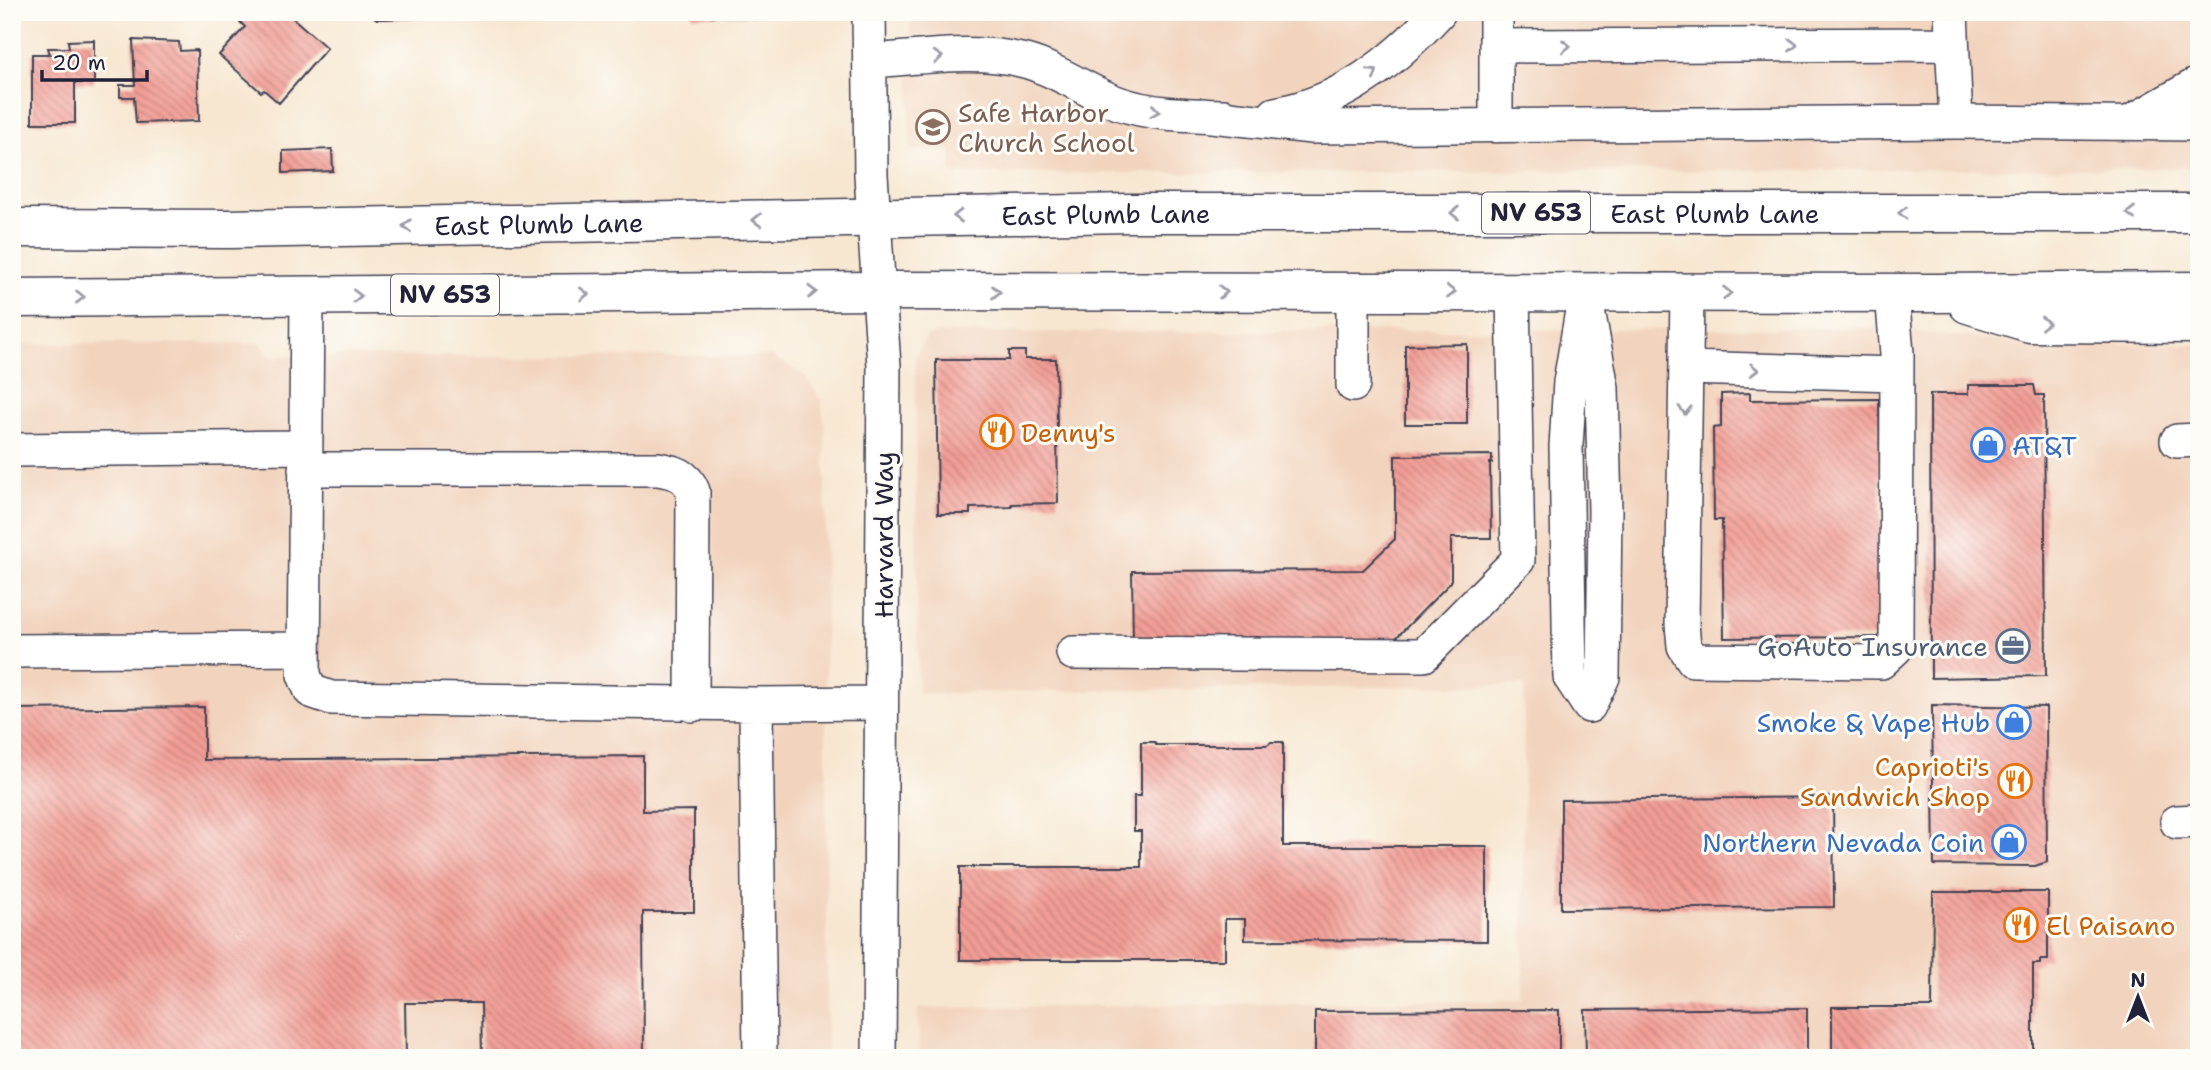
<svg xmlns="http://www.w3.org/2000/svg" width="2211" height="1070" font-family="'Shantell Sans',sans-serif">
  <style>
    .built { fill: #f2d4be }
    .building { fill: url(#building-back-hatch) }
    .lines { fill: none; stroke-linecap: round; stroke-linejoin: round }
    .minor-casing { stroke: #424052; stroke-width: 36 }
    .major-casing { stroke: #424052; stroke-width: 41 }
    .minor { stroke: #fff; stroke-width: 33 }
    .major { stroke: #fff; stroke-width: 38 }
    .oneway { stroke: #9c9ca7 }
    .labels { text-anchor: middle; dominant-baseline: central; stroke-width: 6; stroke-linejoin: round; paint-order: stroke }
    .shield { fill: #fdfcf7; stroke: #646373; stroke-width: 2 }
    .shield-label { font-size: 24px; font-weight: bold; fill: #22223b }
    .education-label { font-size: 26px; fill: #785e54; stroke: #fdfcf7; text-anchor: start }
    .street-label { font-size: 26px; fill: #22223b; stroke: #fdfcf7 }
    .food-label { font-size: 26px; fill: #c56008; stroke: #fdfcf7; text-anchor: start }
    .shop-label { font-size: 26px; fill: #366cbe; stroke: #fdfcf7; text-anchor: end }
    .service-label { font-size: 26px; fill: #4e5e75; stroke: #fdfcf7; text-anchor: end }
  </style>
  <defs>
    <pattern id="building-back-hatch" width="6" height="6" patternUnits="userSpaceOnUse" patternTransform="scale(1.75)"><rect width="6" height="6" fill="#f39e95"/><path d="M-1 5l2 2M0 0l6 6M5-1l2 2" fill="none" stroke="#c4807b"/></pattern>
  </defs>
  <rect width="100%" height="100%" fill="#fdfcf7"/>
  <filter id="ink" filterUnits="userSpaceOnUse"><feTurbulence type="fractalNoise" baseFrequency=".0143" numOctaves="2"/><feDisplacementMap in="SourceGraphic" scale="14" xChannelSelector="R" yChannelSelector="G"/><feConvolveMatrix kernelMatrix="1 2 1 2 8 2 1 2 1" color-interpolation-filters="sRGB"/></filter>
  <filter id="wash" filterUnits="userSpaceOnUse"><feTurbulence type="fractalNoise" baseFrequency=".00686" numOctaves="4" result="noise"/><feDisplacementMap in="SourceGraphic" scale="28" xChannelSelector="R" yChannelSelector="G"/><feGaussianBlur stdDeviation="1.57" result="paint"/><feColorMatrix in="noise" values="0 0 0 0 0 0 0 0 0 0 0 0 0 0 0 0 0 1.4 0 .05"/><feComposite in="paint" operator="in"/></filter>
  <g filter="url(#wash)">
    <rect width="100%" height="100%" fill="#f7e7d1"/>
    <path class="built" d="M910 12H2199V168L951 174V150H910Z
      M1873 328 2018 342 2199 344V1058H919L918 1008 1523 1000 1524 685 918 693 915 357 927 336 939 333Z
      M261 343 269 356H771L804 375 821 400 825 429 827 1058H12V344Z"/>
    <g id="blocks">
      <path class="building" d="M248 12H286L327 48 279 103 264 90 261 92 219 55 245 27 240 22Z
        M367 12H420V18L377 19Z
        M692 12H766V16H692Z
        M94 40V83H75V123H32V54H50L48 48H69L68 41Z
        M133 40 179 42 180 51 197 50 199 121 136 123 134 97H120V85H135Z
        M332 149 333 171 283 173V151Z
        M1467 344V424H1405V345Z
        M1009 351H1025V359H1056L1058 503 1012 504V507L970 508V514H938L936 360H1009Z
        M1968 385H2034L2036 395H2044L2046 676 1931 678 1930 394H1968Z
        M1750 393V400L1879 399 1882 637 1724 638 1722 520H1714L1713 428 1721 427V394Z
        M1492 455V463H1490L1491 538H1451V582L1393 641 1133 642 1132 571 1363 570 1395 539V456Z
        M1932 705 2046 707 2047 862 2035 866 1934 865Z
        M204 707V760L643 756V811L694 810V912H643L644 1058H482L481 1003H405L406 1058H12V709Z
        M1141 742H1154L1156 745H1267L1271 742H1283V846H1487V941L1245 940V919H1225V960H960V867H1141V831H1134V796H1141Z
        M1833 797 1834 907 1561 909V800Z
        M1933 892H2048V960H2040V964H2033V1058H1832V1007H1932Z
        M1807 1008V1058H1586L1585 1010Z
        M1559 1010V1058H1315V1011Z"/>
    </g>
  </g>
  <g filter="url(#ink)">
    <use href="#blocks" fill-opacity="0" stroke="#424052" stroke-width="2"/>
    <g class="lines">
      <g class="minor-casing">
        <path id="minor" d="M869 12 871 175 884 366 879 1058
          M1496 12V126
          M1951 12 1956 122
          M1497 46 1951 44
          M870 61C920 58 976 48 1025 61 1058 70 1086 91 1118 103 1152 115 1189 115 1224 116
          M1275 114C1343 102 1393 62 1439 12
          M1202 115 1312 127 1956 122 2199 124
          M2129 123 2199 83
          M1353 292V385
          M1585 293 1602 388 1605 511 1603 677 1589 706 1570 677 1566 446 1570 382Z
          M1687 293 1682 624 1684 646 1693 660 1881 662 1896 648 1897 354 1892 293
          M307 297 304 675 311 691 331 698 756 704 760 1058
          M1686 368 1897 374
          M2177 441 2199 440
          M12 450 305 447
          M305 469H658C675 472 686 474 693 491L692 705
          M12 651 304 649
          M1073 653 1424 655 1518 560 1513 293
          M756 704 881 703
          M2177 822 2199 821"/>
      </g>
      <g class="major-casing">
        <g id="major">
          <path id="s1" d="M12 228 229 229 1129 213H2199"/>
          <path d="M12 298 879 291 1933 293 2199 291"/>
          <path d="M1968 304 2030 323 2199 324"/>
        </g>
      </g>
      <use href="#minor" class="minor"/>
      <use href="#major" class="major"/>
    </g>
    <defs><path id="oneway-chevron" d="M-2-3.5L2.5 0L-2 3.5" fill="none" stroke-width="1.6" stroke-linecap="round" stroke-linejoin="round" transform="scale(1.75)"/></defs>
    <g class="oneway">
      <use href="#oneway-chevron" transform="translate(1793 45)"/>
      <use href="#oneway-chevron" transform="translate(1566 46)"/>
      <use href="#oneway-chevron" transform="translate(938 57) rotate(-3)"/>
      <use href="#oneway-chevron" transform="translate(1373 73) rotate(-33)"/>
      <use href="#oneway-chevron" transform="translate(1155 111) rotate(8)"/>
      <use href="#oneway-chevron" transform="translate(1455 213) rotate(180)"/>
      <use href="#oneway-chevron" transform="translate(1903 213) rotate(180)"/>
      <use href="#oneway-chevron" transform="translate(2131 213) rotate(180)"/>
      <use href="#oneway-chevron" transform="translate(958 216) rotate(179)"/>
      <use href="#oneway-chevron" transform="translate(757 220) rotate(179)"/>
      <use href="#oneway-chevron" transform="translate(407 226) rotate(179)"/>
      <use href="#oneway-chevron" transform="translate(812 292) rotate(-1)"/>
      <use href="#oneway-chevron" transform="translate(996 292)"/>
      <use href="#oneway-chevron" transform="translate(1223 292)"/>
      <use href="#oneway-chevron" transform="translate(1451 292)"/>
      <use href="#oneway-chevron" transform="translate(1727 293)"/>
      <use href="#oneway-chevron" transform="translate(584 294) rotate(-1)"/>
      <use href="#oneway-chevron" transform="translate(357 296) rotate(-1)"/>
      <use href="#oneway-chevron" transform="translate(80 297)"/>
      <use href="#oneway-chevron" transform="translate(2045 323)"/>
      <use href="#oneway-chevron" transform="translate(1754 370) rotate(2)"/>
      <use href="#oneway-chevron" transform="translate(1685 410) rotate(91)"/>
    </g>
  </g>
  <defs>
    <g id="school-ring" transform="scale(1.75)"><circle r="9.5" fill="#fdfcf7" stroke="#8d6e63" stroke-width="1.5"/><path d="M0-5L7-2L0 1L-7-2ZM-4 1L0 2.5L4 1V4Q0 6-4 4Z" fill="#8d6e63"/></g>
    <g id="restaurant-ring" transform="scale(1.75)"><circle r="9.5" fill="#fdfcf7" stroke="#e8710a" stroke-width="1.5"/><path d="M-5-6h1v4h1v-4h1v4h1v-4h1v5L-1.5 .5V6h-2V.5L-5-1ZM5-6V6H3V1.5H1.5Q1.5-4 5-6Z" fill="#e8710a"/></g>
    <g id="shop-ring" transform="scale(1.75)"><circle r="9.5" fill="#fdfcf7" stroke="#3f7fe0" stroke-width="1.5"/><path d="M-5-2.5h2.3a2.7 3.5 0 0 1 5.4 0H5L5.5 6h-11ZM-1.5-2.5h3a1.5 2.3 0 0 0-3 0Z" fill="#3f7fe0"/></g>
    <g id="office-ring" transform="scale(1.75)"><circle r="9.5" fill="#fdfcf7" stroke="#5c6f8a" stroke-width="1.5"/><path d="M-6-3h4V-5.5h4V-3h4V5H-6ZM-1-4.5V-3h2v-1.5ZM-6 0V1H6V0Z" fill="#5c6f8a"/></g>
  </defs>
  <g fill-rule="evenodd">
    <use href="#school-ring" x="933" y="127"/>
    <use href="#restaurant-ring" x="997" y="432"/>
    <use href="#shop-ring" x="1988" y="445"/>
    <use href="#office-ring" x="2013" y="646"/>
    <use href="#shop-ring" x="2014" y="722"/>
    <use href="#restaurant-ring" x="2015" y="781"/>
    <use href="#shop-ring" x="2009" y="842"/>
    <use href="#restaurant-ring" x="2021" y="925"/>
  </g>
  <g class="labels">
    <g class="shield">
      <rect x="1482" y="192.5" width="108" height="41" rx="5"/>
      <rect x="391" y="274.5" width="108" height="41" rx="5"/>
    </g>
    <g class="shield-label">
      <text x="1536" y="213">NV 653</text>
      <text x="445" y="295">NV 653</text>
    </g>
    <g class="education-label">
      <text x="958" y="112">Safe Harbor<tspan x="958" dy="30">Church School</tspan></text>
    </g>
    <g class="street-label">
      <text stroke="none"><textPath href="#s1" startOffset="1703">East Plumb Lane</textPath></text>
      <text stroke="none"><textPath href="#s1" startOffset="1094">East Plumb Lane</textPath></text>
      <text stroke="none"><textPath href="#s1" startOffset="527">East Plumb Lane</textPath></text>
      <text transform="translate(883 535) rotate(-90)">Harvard Way</text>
    </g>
    <g class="food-label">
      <text x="1021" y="432">Denny's</text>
      <text x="1990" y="766" text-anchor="end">Caprioti's<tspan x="1990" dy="30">Sandwich Shop</tspan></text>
      <text x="2046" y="925">El Paisano</text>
    </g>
    <g class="shop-label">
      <text x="2012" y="445" text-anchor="start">AT&amp;T</text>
      <text x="1990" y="722">Smoke &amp; Vape Hub</text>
      <text x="1984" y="842">Northern Nevada Coin</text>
    </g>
    <g class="service-label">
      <text x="1988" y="646">GoAuto Insurance</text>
    </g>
  </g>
  <rect width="2211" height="1070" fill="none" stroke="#fdfcf7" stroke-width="42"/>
  <g transform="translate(2138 997)" stroke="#fdfcf7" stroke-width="5" paint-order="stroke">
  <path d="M0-5L12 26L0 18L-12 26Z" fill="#22223b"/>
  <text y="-10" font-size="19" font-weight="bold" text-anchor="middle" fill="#22223b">N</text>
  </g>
  <path d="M42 70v10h105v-10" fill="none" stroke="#22223b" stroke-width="3.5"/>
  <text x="52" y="70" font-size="21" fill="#22223b" stroke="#fdfcf7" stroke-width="5" paint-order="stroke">20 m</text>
</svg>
